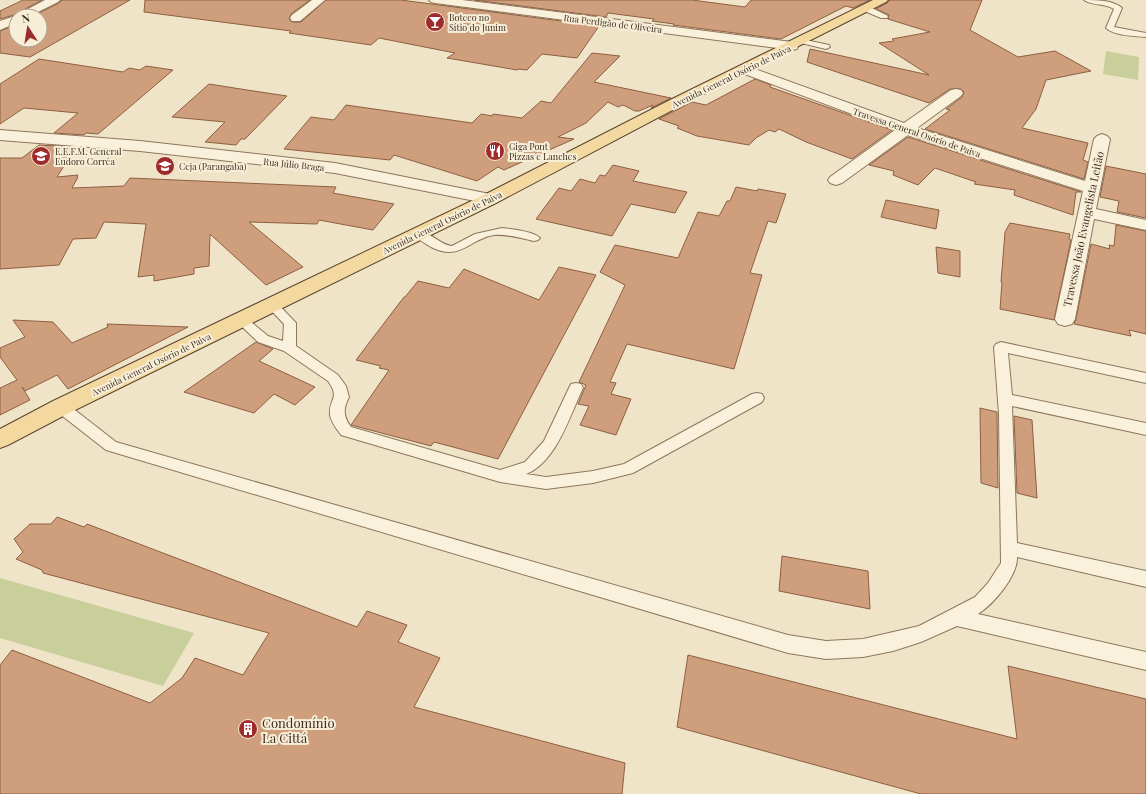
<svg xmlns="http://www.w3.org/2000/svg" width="1146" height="794" font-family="'Playfair Display',serif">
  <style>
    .green { fill: #c9cf9b }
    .building { fill: #cf9f7d; stroke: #8d5f41 }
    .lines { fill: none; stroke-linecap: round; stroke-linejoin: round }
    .service-casing { stroke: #8d765c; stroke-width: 2 }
    .minor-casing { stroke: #8d765c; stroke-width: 2 }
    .primary-casing { stroke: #5b4430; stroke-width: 2 }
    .service { fill: #faf1dc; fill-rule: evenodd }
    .minor { fill: #faf1dc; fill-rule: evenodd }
    .primary { fill: #f3d9a0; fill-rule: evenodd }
    .labels { text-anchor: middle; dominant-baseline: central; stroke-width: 4; stroke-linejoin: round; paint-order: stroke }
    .far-poi-label { font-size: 9px; fill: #3d2e20; stroke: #f7eed8; text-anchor: start }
    .far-street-label { font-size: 9px; fill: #3d2e20; stroke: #f7eed8 }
    .street-label { font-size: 11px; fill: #3d2e20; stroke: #f7eed8 }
    .near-poi-label { font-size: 13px; fill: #3d2e20; stroke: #f7eed8; text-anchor: start }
  </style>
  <rect width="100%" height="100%" fill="#f0e4c8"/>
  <path class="green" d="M1106 51 1139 57 1138 80 1103 74Z
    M0 578 194 633 163 686 0 638Z"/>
  <path class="building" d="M23 0H42L14 15 0 19V11Z
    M62 0H130L30 57 0 53V31L16 25V40H40V16H33L59 3Z
    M145 0H310L291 14 289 19 292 22H301L326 0H401L599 26 577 58 542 54 527 70 518 69 517 70 447 58 455 53 379 38 371 45 289 33 291 31 144 12Z
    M474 0H692L745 7 751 0H870L853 8 846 6 781 39 673 25 674 24 652 21 654 19 608 13 606 17Z
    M890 0H982L970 30 1018 57 1055 51 1091 71 1046 80 1036 109 1022 128 1088 143 1083 160 1088 162 1084 179 925 129 950 110 946 109 962 97 964 92 961 89H950L929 103 807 62 810 49 929 75 879 43 894 41 892 39 930 32 888 19 889 15 876 9 887 3Z
    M592 53 620 56 594 82 671 98 651 108 653 105 639 111H635L623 105 618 107 608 102 586 123 558 137 574 139 504 170 498 167 477 181 394 155 390 160 284 149 311 117 334 120 346 105 472 123 481 114 492 116 493 114 522 118 541 101 551 103Z
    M39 59 123 72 129 68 140 70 146 66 173 70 98 134 86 133 84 135 54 133 78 113 24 108 0 124V84Z
    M755 79 771 85 770 87 892 130 852 159 806 142 779 129 775 132 769 130 756 138 749 145 697 136 677 128 679 126 659 119 692 102 706 105Z
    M209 84 247 90 287 96 245 139H241L236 145 205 142 225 122 172 117Z
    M908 137 1081 192H1076L1073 215 1014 195 1015 190 974 184 976 182 935 168 918 185 893 175 894 171 869 165Z
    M39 145 76 147 57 177 78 175 77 177H78L72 188 124 186 130 178 336 187 333 193 394 204 373 230 319 220 317 224 249 222 303 267 266 285 210 234 209 266 194 268V274L154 281V275L138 277 146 224 104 222 96 238 73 239 59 265 0 269V158H22Z
    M613 165 639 171 633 181 687 192 675 213 631 204 612 236 536 219 559 188 571 191 580 179 595 183 600 175 605 176Z
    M1106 166 1146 174V218L1117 212 1119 201 1100 197Z
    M736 187 757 191 758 189 786 194 776 223 768 221 750 273 762 275 734 369 627 344 610 382 616 383 611 394 631 399 616 435 580 425 589 406 578 404 586 385 579 382 625 285 600 272 615 245 678 258 698 212 719 216 727 201H730Z
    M886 200 939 210 936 229 881 217Z
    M1010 223 1070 234 1069 239 1071 240 1054 320 1000 309 1002 282H1001L1005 232Z
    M1116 225 1146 231V334L1129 330 1131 336 1074 324 1076 319 1091 244 1110 249 1109 245 1114 246Z
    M936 247 960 251V277L938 273Z
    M559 267 596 275 498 459 434 442 431 446 351 425 389 370 379 368 381 366 356 360 404 297H405L418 281 449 288 464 269 539 300Z
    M13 320 53 322 72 343 108 327 107 324 188 327 68 389 57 375 25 391 22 387 30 400 0 415V388L17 380 0 357V348L25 337Z
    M256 342 273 349 259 361 315 387 295 405 274 394 254 413 184 392Z
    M980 408 997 412 998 488 981 483Z
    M1014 416 1032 420 1037 498 1017 493Z
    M57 517 84 527 87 524 357 627 367 611 407 625 398 642 440 658 414 707 625 763 622 794H0V665L12 650 150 703 182 678 195 658 243 675 269 633 43 573 42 570 16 559 23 552 14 539 30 524H51Z
    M782 556 868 571 870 609 779 591Z
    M688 655 1017 739 1008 666 1146 699V794H921L677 727Z"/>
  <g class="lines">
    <g class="service-casing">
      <path id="service" d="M1084 0C1097 0 1113 0 1122 8L1114 27 1146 33V37C1134 36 1115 36 1106 28L1114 9C1105 3 1092 6 1084 0Z
        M862 6H868L888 16 887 18H881L862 10Z
        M798 39H801L829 45 830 47 826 49 801 43H798Z
        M502 228C511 229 534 231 540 238L538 240 534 241C521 238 508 234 494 235 469 239 460 262 431 247 425 243 417 239 413 234L415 232C428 228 439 245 452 246L475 234Z
        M272 301 276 302 296 323V346L338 375 346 386 349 397C343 409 343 416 351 427L500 470 525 462 544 441 569 388 571 384 576 383 581 384 583 388C570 415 556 463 526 474L546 477 593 471 624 464 752 394 757 393 762 394 764 398 762 402 633 473 593 483 546 489 500 482 341 435C337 429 331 422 330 415 328 399 341 399 328 381L284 351 258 342 235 320 237 317 241 316 245 317 268 336 283 341 284 324 266 305 268 302Z
        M1001 342 1146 373V383L1008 353 1012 395 1146 423V435L1012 406 1017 543 1146 571V587L1017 557C1018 576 993 605 978 614L1146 652V670L957 626 921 642 893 651 863 657 826 659 788 653 106 450 56 411 54 407 56 403 61 402 66 403 116 442 788 635 826 641 863 639 919 626 975 597 988 583 1001 563 999 414 994 347 996 344Z"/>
    </g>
    <g class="minor-casing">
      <path id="minor" d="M45 0H60L58 2 30 16H16V23L0 30V21L15 16Z
        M312 0H325L300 21H292L290 18 292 15Z
        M429 0H462L792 42 797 43 798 46 797 49 792 50 435 3 431 2Z
        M744 65 904 123 951 90 956 89 961 90 963 93 961 96 917 128 1085 181 1094 139 1097 136 1102 134 1107 136 1110 139 1096 209 1146 220V230L1094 219 1075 319 1072 324 1065 326 1058 324 1055 319 1083 191 908 135 842 183 836 185 830 183 828 180 830 177 895 130 739 72 737 69 739 66Z
        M0 130 140 141 335 163 490 194 496 195 498 199 496 203 490 204 335 173 140 151 0 140Z"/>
    </g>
    <g class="primary-casing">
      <path id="primary" d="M873 0H888L886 2 682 105 496 203 69 413 8 445 0 448V429L53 401 484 195 672 99Z"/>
    </g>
    <use href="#service" class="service"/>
    <use href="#minor" class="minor"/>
    <use href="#primary" class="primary"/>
  </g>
  <defs>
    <g id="bar-disc" transform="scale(1)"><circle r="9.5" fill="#9e2a2b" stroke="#f7eed8"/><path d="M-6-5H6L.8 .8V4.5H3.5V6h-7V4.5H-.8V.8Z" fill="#fff"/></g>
    <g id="restaurant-disc" transform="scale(1)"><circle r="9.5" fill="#9e2a2b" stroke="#f7eed8"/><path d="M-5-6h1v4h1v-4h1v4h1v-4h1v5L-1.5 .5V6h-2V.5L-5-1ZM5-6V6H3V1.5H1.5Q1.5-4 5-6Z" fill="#fff"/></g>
    <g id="school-disc" transform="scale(1)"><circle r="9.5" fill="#9e2a2b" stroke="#f7eed8"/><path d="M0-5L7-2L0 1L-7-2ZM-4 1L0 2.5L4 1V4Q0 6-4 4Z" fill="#fff"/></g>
    <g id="building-disc" transform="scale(1)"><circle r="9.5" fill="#9e2a2b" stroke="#f7eed8"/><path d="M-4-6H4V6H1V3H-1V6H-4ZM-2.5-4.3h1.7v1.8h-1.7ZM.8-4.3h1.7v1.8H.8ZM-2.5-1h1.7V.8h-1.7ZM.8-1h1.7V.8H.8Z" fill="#fff"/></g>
  </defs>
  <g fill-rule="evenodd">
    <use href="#bar-disc" x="435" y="22"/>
    <use href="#restaurant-disc" x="495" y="151"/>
    <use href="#school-disc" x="41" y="156"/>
    <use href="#school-disc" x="165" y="166"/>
    <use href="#building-disc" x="248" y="729"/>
  </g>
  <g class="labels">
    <g class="far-poi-label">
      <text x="449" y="17">Boteco no<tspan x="449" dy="10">Sítio do Junim</tspan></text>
      <text x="509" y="146">Giga Pont<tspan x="509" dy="10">Pizzas e Lanches</tspan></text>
      <text x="55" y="151">E.E.F.M. General<tspan x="55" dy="10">Eudoro Corrêa</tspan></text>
      <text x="179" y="166">Ceja (Parangaba)</text>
    </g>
    <g class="far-street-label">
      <text transform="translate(613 23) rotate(7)">Rua Perdigão de Oliveira</text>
      <text transform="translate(731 76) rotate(-26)">Avenida General Osório de Paiva</text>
      <text transform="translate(917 132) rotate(19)">Travessa General Osório de Paiva</text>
      <text transform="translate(294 164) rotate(6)">Rua Júlio Braga</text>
      <text transform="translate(442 222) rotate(-26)">Avenida General Osório de Paiva</text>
      <text transform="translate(151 364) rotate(-26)">Avenida General Osório de Paiva</text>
    </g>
    <g class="street-label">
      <text transform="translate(1083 229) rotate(-78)">Travessa João Evangelista Leitão</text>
    </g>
    <g class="near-poi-label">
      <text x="262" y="722">Condomínio<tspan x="262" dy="15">La Cittá</tspan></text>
    </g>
  </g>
  <g transform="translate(28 28) rotate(348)"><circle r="19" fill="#f7eed8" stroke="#ada18e"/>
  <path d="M0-3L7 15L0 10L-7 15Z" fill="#9e2a2b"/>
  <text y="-6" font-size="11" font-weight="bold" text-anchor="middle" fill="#3d2e20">N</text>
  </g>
</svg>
